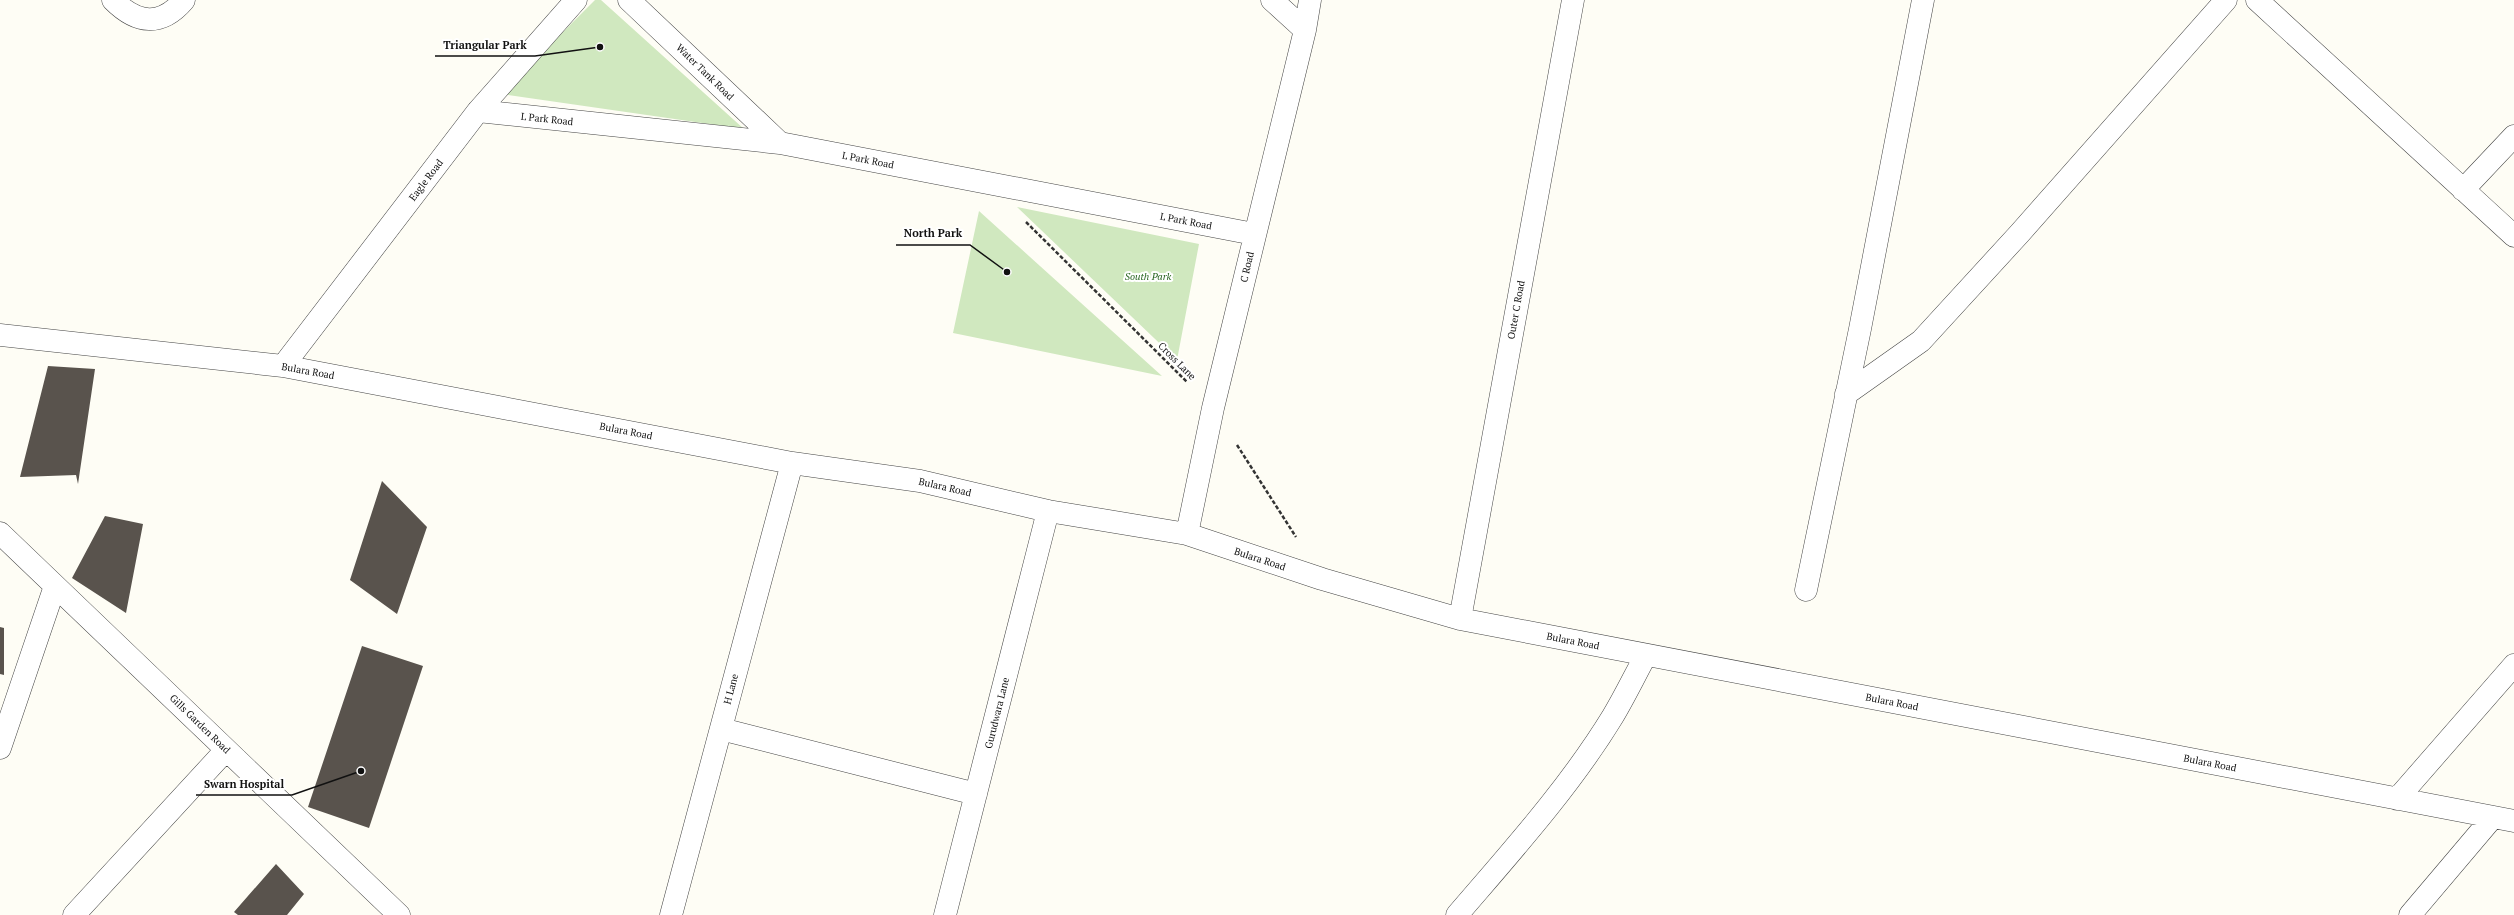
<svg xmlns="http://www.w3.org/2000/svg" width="2514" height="915" font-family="'PT Serif',serif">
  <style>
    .green { fill: #d0e8bf }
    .building { fill: #59534d }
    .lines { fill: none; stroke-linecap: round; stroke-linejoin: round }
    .minor-casing { stroke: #444; stroke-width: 23 }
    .path { stroke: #333; stroke-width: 2.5; stroke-dasharray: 4 2; stroke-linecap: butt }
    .minor { stroke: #fff; stroke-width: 22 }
    .labels { text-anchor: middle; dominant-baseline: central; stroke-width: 4; stroke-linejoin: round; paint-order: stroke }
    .street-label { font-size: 10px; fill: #111; stroke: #fff }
    .park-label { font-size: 10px; font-style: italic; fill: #2a6623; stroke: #fff }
    .leader { fill: none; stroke: #111; stroke-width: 1.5 }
    .callout-dot { fill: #111; stroke: #fff; stroke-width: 1.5 }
    .callout-label { font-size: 11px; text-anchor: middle; font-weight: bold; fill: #111; stroke: #fff; stroke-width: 4; stroke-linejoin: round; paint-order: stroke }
  </style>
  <rect width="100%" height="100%" fill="#fefdf5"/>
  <path class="green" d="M595 0H601L744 129 501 94Z
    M1017 207 1199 244 1177 360Z
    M979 211 1162 376 953 333Z"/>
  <path class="building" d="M48 366 95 369 78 484 76 475 20 477Z
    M382 481 427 527 397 614 350 580Z
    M105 516 143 524 126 613 72 578Z
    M0 627 4 628V675L0 674Z
    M362 646 423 666 369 828 308 807Z
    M276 864 304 894 287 915H238L234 912Z"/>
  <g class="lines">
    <g class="minor-casing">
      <path id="minor" d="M113 0C137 24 161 27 184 0
        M629 0 780 143
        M1272 0 1305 30
        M2257 0 2514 236
        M478 111 780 143 1254 234
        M2463 190 2514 136
        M0 335 283 366 792 463 920 481 1048 511 1187 534 1322 579 1460 619 2514 821
        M283 366 478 111 576 0
        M1846 394 1921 341 2020 233 2226 0
        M0 533 399 915
        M1187 534 1213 408 1305 30 1310 0
        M1806 590 1860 329 1923 0
        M1460 619 1573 0
        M721 729 976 794
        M0 748 55 586
        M2397 799 2514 665
        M74 915 226 750
        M671 915 792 463
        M945 915 1048 511
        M1457 915C1511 852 1569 788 1613 716 1625 696 1635 675 1646 655
        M2410 915 2493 817"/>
    </g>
    <path class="path" d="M1026 222 1187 382
      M1237 445 1296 537"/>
    <use href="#minor" class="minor"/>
  </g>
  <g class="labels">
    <g class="street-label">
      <text transform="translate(705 72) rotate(44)">Water Tank Road</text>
      <text transform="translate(547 119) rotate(6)">L Park Road</text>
      <text transform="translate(868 160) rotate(11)">L Park Road</text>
      <text transform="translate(426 180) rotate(-53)">Eagle Road</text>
      <text transform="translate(1186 221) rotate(11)">L Park Road</text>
      <text transform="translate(1247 267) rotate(-77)">C Road</text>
      <text transform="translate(1516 310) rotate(-80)">Outer C Road</text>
      <text transform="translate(1177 361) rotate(45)">Cross Lane</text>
      <text transform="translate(308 371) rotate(10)">Bulara Road</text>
      <text transform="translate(626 431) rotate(11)">Bulara Road</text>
      <text transform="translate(945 487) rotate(13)">Bulara Road</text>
      <text transform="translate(1260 559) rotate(18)">Bulara Road</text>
      <text transform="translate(1573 641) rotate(11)">Bulara Road</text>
      <text transform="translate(731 689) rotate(-75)">H Lane</text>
      <text transform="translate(1892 702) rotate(11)">Bulara Road</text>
      <text transform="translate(997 713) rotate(-76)">Gurudwara Lane</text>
      <text transform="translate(200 724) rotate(44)">Gills Garden Road</text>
      <text transform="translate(2210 763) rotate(11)">Bulara Road</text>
    </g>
    <g class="park-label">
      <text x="1148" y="276">South Park</text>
    </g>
  </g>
  <path class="leader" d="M600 47L535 56H435M1007 272L970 245H896M361 771L292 795H196"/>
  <g class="callout-dot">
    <circle cx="600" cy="47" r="4"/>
    <circle cx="1007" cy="272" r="4"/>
    <circle cx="361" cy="771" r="4"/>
  </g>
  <g class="callout-label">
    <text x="485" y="49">Triangular Park</text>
    <text x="933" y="237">North Park</text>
    <text x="244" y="788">Swarn Hospital</text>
  </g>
</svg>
